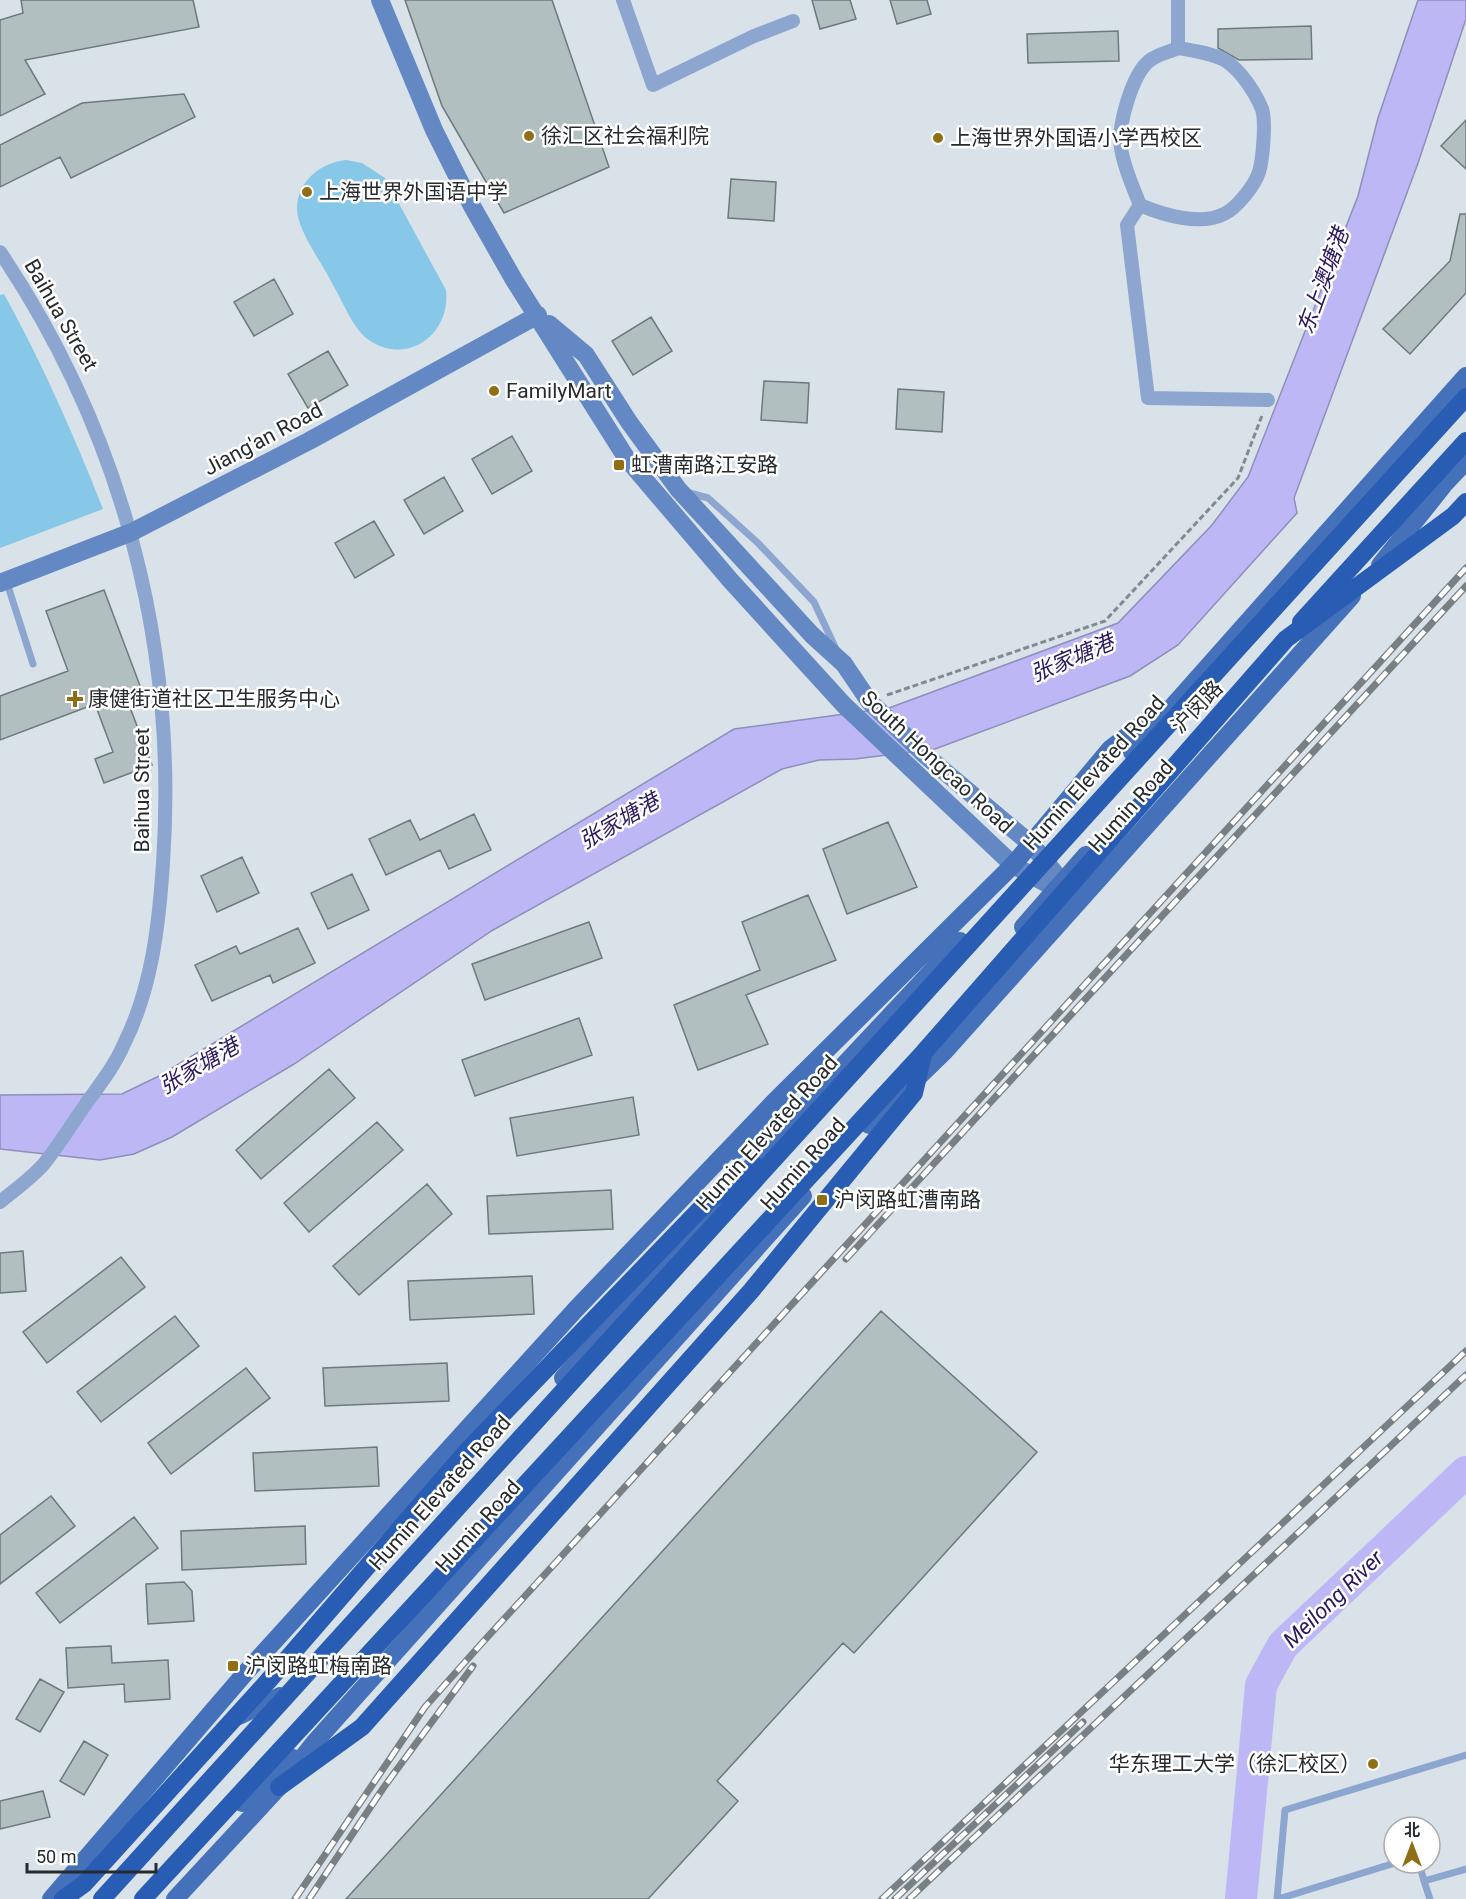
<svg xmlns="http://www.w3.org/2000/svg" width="1466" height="1899" font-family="Roboto,'Noto Sans SC',sans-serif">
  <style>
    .green { fill: #87c7e8 }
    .water { fill: #beb7f6; stroke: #918dba; stroke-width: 1.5 }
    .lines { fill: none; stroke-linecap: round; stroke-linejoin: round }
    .river { stroke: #beb7f6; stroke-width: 32 }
    .building { fill: #b2bfc0; stroke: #6d797a; stroke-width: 1.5 }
    .path { stroke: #838a8f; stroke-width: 3; stroke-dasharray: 6 3; stroke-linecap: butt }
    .lane { stroke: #8ca6cf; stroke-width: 7 }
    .street { stroke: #8ca6cf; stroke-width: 14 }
    .secondary { stroke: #6388c4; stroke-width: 18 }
    .primary { stroke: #4571bb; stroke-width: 18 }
    .highway { stroke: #295db3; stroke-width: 18 }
    .rail-casing { stroke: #798084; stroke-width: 7 }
    .rail { stroke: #fff; stroke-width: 4.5; stroke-dasharray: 14; stroke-linecap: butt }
    .highway-bridge { stroke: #295db3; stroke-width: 18 }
    .poi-dot { fill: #906e14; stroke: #fff; stroke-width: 2 }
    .labels { text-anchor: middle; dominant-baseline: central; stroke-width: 5; stroke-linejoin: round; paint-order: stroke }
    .poi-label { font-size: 21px; fill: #272b2d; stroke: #fff; text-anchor: start }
    .street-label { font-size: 21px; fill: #272b2d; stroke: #fff }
    .water-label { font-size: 22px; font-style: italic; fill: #2b185e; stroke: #fff }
  </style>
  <rect width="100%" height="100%" fill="#d8e2e8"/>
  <path class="green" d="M346 160 362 163 385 178 446 290C451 332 411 365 372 342 353 331 344 303 333 285 323 265 308 245 300 224 288 191 315 163 346 160Z
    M4 294C42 363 74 435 103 509L0 548V295Z"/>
  <path class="water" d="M1418 0H1466V19L1418 163 1294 498 1297 513 1178 645 1130 676 935 749 855 759 819 760 782 769 493 930 294 1064 172 1137 134 1154 100 1160 0 1149V1095L122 1094 159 1076 734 729 889 708 1118 623 1212 525 1248 477 1358 196 1378 118Z"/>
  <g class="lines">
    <path class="river" d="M1241 1899 1261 1685 1283 1645 1466 1472"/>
  </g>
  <path class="building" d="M21 0H193L199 27 25 60 45 94 0 116V20L23 13Z
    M405 0H552L609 167 504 213 442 106Z
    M812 0H850L856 19 820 29Z
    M890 0H927L931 14 897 24Z
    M1311 26 1312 59 1239 60 1218 48V29Z
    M1118 31 1119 61 1028 63 1027 34Z
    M184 94 195 117 71 178 60 157 0 187V145L82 103Z
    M1466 120V169L1441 146Z
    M731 179 776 182 774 221 728 218Z
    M1460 214H1466V293L1410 354 1383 329 1450 261Z
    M274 279 293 314 254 336 234 302Z
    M651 317 672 351 633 375 612 341Z
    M328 351 348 385 308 408 288 374Z
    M764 381 809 383 807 423 761 420Z
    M898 389 944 392 942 432 896 429Z
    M512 436 532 471 492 494 472 459Z
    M444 477 463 511 424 534 404 500Z
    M374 521 394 555 355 578 335 543Z
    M104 590 142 691 126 697 152 765 104 783 95 759 113 752 95 704 0 740V696L68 671 46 611Z
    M474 814 491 850 449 869 440 850 386 875 369 839 410 820 420 840Z
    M888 822 917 887 847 914 823 849Z
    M242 857 259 893 217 912 201 876Z
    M352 874 369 910 328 929 311 893Z
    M808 895 836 960 746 995 768 1044 698 1070 674 1005 760 970 742 922Z
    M589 922 602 958 485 1000 472 964Z
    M298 928 315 963 273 983 270 975 212 1001 195 965 236 946 240 954Z
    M579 1018 592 1055 475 1096 462 1060Z
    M329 1069 355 1098 261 1179 236 1150Z
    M633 1097 639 1135 517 1156 510 1118Z
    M377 1122 403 1150 309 1232 284 1203Z
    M427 1184 452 1214 359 1295 333 1266Z
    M611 1190 613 1229 489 1234 487 1196Z
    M23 1251 26 1291 0 1293V1253Z
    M121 1257 145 1287 47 1363 23 1332Z
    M532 1276 534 1314 410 1320 408 1281Z
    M881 1311 1037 1452 854 1653 843 1643 717 1781 738 1801 648 1899H346Z
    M175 1316 199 1346 101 1422 77 1392Z
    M447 1363 449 1401 325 1406 323 1368Z
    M246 1368 270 1398 171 1474 148 1443Z
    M377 1447 379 1486 255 1491 253 1453Z
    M51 1496 75 1526 0 1584V1535Z
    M134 1517 158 1548 60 1623 36 1593Z
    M305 1526 306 1564 182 1570 181 1531Z
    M184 1582 192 1591 194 1621 148 1624 146 1584Z
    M111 1646 112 1663 168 1660 170 1699 125 1702 124 1684 68 1688 66 1648Z
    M40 1679 64 1692 40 1732 16 1719Z
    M84 1741 108 1755 84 1795 60 1781Z
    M43 1791 50 1817 0 1829V1801Z"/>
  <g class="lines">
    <path class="path" d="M887 695 1105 621 1238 478 1263 413"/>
    <path class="lane" d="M686 492 708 498 758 543 814 602 836 649
      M7 583 33 664
      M1419 1863 1424 1881 1466 1869
      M1424 1881 1430 1899
      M1277 1899 1285 1810 1466 1755
      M1278 1899 1395 1863"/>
    <path class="street" d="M623 0 653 85 754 36 793 21
      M1178 0V48
      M1178 48C1194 51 1212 53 1226 61 1241 71 1255 92 1262 109 1266 121 1263 159 1259 172 1255 185 1237 208 1224 214 1200 226 1163 215 1140 205 1133 187 1124 168 1121 148 1117 127 1132 75 1149 61 1156 55 1169 52 1178 48Z
      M1140 205 1127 225 1148 398 1268 400
      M0 252C122 433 178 645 163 863 159 924 152 988 124 1044 115 1065 101 1083 88 1101 73 1122 59 1145 43 1165 30 1179 15 1190 0 1202"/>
    <path class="secondary" d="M380 0 434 130 472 206 514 280 627 459 731 581 844 705 1013 865 1069 896
      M549 324 586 355 629 422 678 489 812 635 844 664 869 701 925 755 1032 845 1071 893
      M0 583 132 532 309 441 538 315"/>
    <path class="primary" d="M1434 495 1466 461
      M1380 565 1443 486
      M1132 752 1466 376
      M1023 927 1086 855
      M869 1125 945 1051 1352 596
      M735 1151 784 1122
      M563 1378 798 1114 960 941
      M239 1716 280 1696
      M242 1803 274 1772 293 1758
      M51 1899 247 1671 576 1309 774 1102 1013 865 1110 749 1151 718
      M175 1899 279 1787 314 1743 803 1196"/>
    <path class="highway" d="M1301 622 1466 441
      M63 1899 84 1884 269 1680"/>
    <g class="rail-casing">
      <path id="rail" d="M846 1259 1466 586
        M295 1899 425 1707 482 1643 1466 568
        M309 1899 384 1787 473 1666
        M882 1899 1466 1351
        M895 1899 1083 1722
        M909 1899 1466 1375"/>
    </g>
    <use href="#rail" class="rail"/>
    <path class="highway-bridge" d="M269 1680 468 1450 708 1201 758 1167
      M279 1787 362 1727 751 1291 914 1093 923 1055
      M102 1899 1466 397
      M143 1899 924 1052 1286 639 1453 516 1466 502"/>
  </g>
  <g class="poi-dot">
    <circle cx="529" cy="136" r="6"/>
    <circle cx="938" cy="138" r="6"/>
    <circle cx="307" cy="192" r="6"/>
    <circle cx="494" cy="391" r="6"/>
    <rect x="613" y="459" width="12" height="12" rx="3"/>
    <path d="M72 690h6v6h6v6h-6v6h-6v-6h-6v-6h6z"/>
    <rect x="816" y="1194" width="12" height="12" rx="3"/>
    <rect x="227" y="1660" width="12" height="12" rx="3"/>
    <circle cx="1373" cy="1764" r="6"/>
  </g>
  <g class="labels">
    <g class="poi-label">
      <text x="541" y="136">徐汇区社会福利院</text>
      <text x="950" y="138">上海世界外国语小学西校区</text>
      <text x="319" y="192">上海世界外国语中学</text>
      <text x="506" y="391">FamilyMart</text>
      <text x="631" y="465">虹漕南路江安路</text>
      <text x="88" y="699">康健街道社区卫生服务中心</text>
      <text x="834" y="1200">沪闵路虹漕南路</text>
      <text x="245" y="1666">沪闵路虹梅南路</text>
      <text x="1361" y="1764" text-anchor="end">华东理工大学（徐汇校区）</text>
    </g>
    <g class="street-label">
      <text transform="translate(61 315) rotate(60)">Baihua Street</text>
      <text transform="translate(263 439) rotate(-28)">Jiang'an Road</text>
      <text transform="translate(1197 707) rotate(-46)">沪闵路</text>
      <text transform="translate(937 762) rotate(43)">South Hongcao Road</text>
      <text transform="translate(1094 773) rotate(-48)">Humin Elevated Road</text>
      <text transform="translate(142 790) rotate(-90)">Baihua Street</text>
      <text transform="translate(1131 806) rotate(-48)">Humin Road</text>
      <text transform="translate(767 1133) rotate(-48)">Humin Elevated Road</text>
      <text transform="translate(803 1164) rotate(-48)">Humin Road</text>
      <text transform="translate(440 1493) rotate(-48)">Humin Elevated Road</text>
      <text transform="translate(478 1526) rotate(-48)">Humin Road</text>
    </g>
    <g class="water-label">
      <text transform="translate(1323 281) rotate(-70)">东上澳塘港</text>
      <text transform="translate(1072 658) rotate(-23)">张家塘港</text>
      <text transform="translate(619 821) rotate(-30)">张家塘港</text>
      <text transform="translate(199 1066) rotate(-30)">张家塘港</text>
      <text transform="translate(1333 1599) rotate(-44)">Meilong River</text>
    </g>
  </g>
  <g transform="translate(1412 1845)"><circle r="28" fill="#ffffff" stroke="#a9aaab" stroke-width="1.5"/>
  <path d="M0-4.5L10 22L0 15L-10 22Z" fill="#906e14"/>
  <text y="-9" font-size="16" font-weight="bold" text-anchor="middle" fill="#272b2d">北</text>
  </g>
  <path d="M27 1863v9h129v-9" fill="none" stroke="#272b2d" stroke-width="3"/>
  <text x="36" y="1863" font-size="18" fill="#272b2d" stroke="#ffffff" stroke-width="4.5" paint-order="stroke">50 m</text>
</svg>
